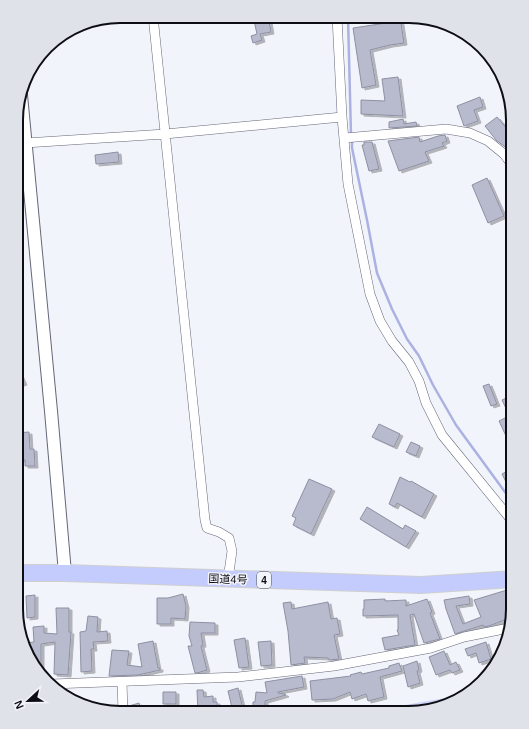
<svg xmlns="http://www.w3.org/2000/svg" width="529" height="729" font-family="Arial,'Noto Sans JP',sans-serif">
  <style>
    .green { fill: #cfd5f8 }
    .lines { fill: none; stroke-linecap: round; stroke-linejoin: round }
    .stream { stroke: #abb2e2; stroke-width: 2.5 }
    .building { fill: #b7bbcd; stroke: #8d90a2; filter: url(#shadow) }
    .street-casing { stroke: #656778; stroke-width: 10 }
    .secondary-casing { stroke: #656778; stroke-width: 14 }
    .highway-casing { stroke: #cfcfd0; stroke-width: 18 }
    .street { stroke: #fff; stroke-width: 9 }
    .secondary { stroke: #fff; stroke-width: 12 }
    .highway { stroke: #c4ccfd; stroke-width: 16 }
    .labels { text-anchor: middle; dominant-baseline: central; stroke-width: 3; stroke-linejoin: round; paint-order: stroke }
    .shield { fill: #f2f4fb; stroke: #525359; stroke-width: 1 }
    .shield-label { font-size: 10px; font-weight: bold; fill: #0d0e14 }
    .street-label { font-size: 11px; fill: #0d0e14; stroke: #f2f4fb }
    .rim { fill: none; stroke: #0d0e14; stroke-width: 2 }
  </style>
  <defs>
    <filter id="shadow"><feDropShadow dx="3" dy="2" stdDeviation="0" flood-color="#0004"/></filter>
  </defs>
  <rect width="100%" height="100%" fill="#f2f4fb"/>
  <path class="green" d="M463 695 455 702 410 713H358Z"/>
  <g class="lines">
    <path class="stream" d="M348 17 351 135
      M352 140V148L367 220 377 273 392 309 407 339 419 356 433 385 456 425 513 503"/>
  </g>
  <path class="building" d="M253 16H268L271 32 260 34 262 40 253 43 251 36 257 34Z
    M385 17H400L404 43 390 45 370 50 376 85 362 88 353 28 386 23Z
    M398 77 403 116 361 114V100L385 101 382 79Z
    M480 97 483 107 474 110 478 121 464 126 457 106Z
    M497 117 513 136V156L508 149 496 140 485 126Z
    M403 119 404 124 416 122 417 126 389 128V122Z
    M445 135 447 141 442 143 444 146 425 152 429 161 399 171 388 141 419 137 420 142 438 136Z
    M364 142H372L379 169 369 171 362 145H364Z
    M118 152 119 162 96 164 95 155Z
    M487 178 504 216 488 223 472 185Z
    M16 365 24 383 16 386Z
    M489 384 497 404 491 406 483 386Z
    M513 395V423L502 400Z
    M509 416 513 424V451L499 421Z
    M379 424 400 434 394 447 372 437Z
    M29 432 30 449H34L35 466H25V460H16V433Z
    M411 442 420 446 416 456 406 452Z
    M509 470 513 478V496L502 474Z
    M400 477 410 482 411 481 434 494 422 517 397 503 395 507 389 504Z
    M309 479 332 489 311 534 293 525 296 518 292 516Z
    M367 507 403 529 405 525 416 531 406 547 360 519Z
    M507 590 513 606V616L511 622H507V619L489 626 484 627 483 625 455 634 446 609 444 600 469 596 470 604 456 606 463 624 481 617 474 600Z
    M183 594 186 606 185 619 171 618V624H157V598H168Z
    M35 595V617L27 618 26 596Z
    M385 599V601L406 600V606L427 599 432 612 430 613 440 639 424 643 414 614 410 615 415 645 385 650 382 638 399 635 397 630H398V615L363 616V609H364V600Z
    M291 602 292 609 328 602 331 619 337 618 340 634 334 635 339 659 329 660 328 658 304 657 305 663 291 665 288 631 283 603Z
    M56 608H69V632H71L68 675 54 674 55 642 41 644V671L27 655 24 643 34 642 33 627 44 626V633L57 634Z
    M88 616 98 617 97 632 107 631 108 641 93 642 94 649H91L92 671 81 672 80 632 86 631Z
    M190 622 215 623V633H201L203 645 201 646 207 670 197 673H195L188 646H192L189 636Z
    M245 638 249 667 239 668 234 640Z
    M153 641 158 668H160V670L138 675 109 676 112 650 129 651 127 665 142 667 138 644Z
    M271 641 272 665 261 666 258 642Z
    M486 642 491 659 479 663 476 653 468 656 465 649Z
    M444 651 450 665 456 662 460 670 452 673 450 670 436 675 429 657Z
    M417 661 419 670 417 671 420 683 408 687 403 666Z
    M399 663 402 671 380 677 384 697 368 701 366 694 352 699 350 692 333 699 312 700 310 681 351 676 350 675 361 672 362 674 389 668V666Z
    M302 676 304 687 278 692V693L285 694 286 695 265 701V710L253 709V702H255L256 692 267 693 265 682Z
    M238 688 242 705 244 713 233 712 228 691Z
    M197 690H203L204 697 213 696V702H217V712H198Z
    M163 692H176V704H163Z
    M139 703 142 712H130L129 706Z"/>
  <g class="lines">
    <g class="street-casing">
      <path id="street" d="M153 16 205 520 207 528 219 532 229 538 232 551 228 579
        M337 17 342 117 348 184 370 294 380 321 392 341 409 362 419 381 426 403 442 435 513 522
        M345 138 446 129 470 133 488 141 504 154 513 166
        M25 143 165 134 342 117
        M122 682 123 712
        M52 684 238 677 334 666 431 648 464 637 509 628"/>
    </g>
    <g class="secondary-casing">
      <path id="secondary" d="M21 95 51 411 65 573"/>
    </g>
    <g class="highway-casing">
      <path id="highway" d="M16 573H65L421 585 513 579"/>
    </g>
    <use href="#street" class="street"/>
    <use href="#secondary" class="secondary"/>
    <use href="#highway" class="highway"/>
  </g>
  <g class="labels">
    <rect class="shield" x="257" y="572" width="14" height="16" rx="3"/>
    <g class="shield-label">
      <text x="264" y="580">4</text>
    </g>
    <g class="street-label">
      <text transform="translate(228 579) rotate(2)">国道4号</text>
    </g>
  </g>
  <path d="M0 0H529V729H0ZM120 23H409A97 97 0 0 1 506 120V609A97 97 0 0 1 409 706H120A97 97 0 0 1 23 609V120A97 97 0 0 1 120 23Z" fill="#e0e2e9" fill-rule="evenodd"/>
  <path class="rim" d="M120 23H409A97 97 0 0 1 506 120V609A97 97 0 0 1 409 706H120A97 97 0 0 1 23 609V120A97 97 0 0 1 120 23Z"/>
  <g transform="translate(28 701) rotate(248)" stroke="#f2f4fb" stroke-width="3" paint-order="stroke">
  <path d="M0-3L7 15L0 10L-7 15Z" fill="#0d0e14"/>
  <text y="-6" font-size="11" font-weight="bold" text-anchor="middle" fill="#0d0e14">N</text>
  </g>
</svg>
